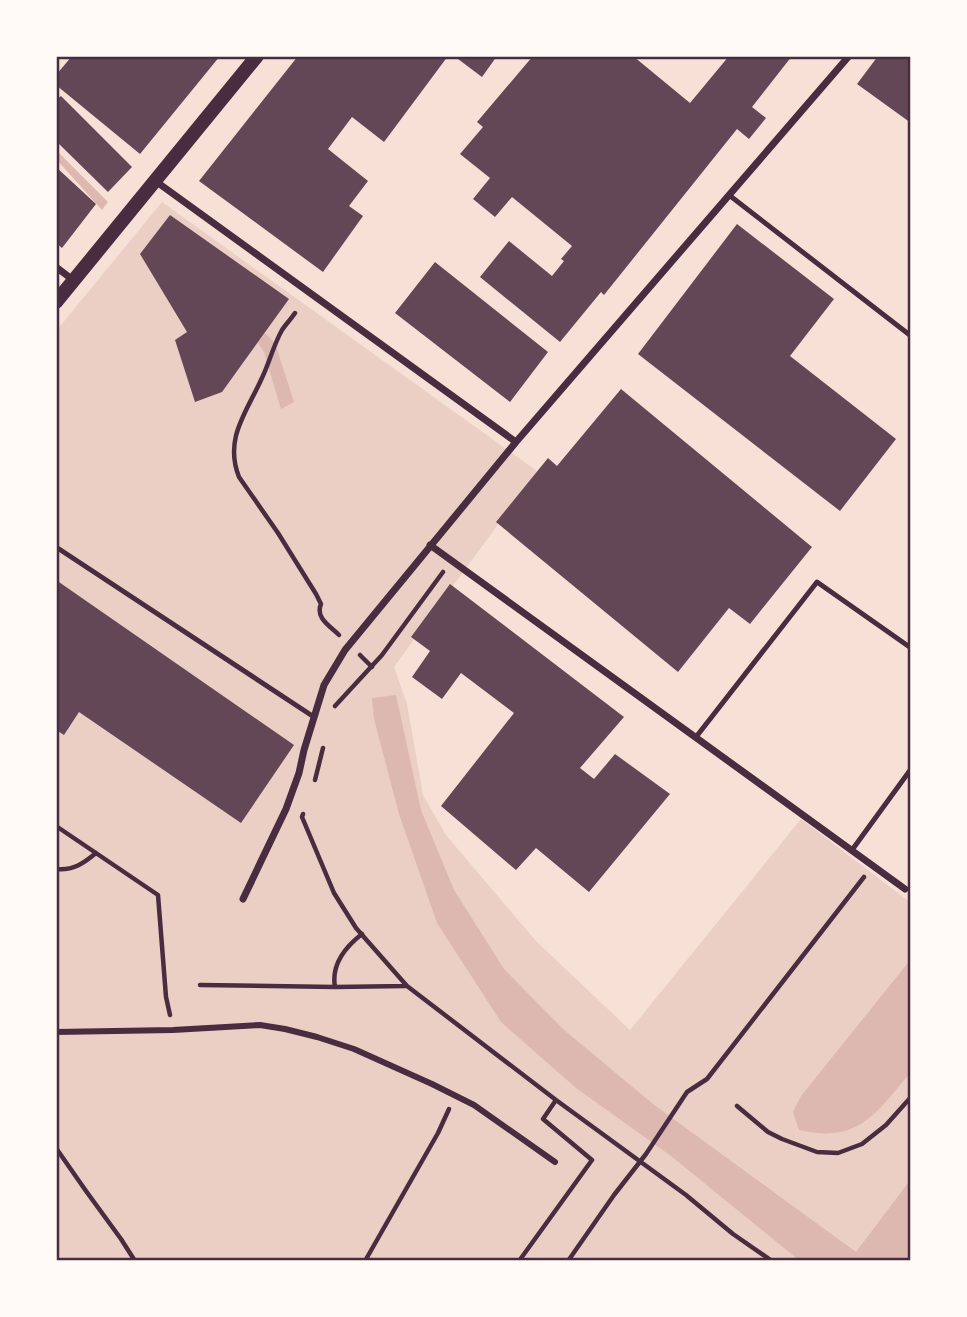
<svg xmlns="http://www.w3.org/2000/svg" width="967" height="1317" font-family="'IBM Plex Sans',sans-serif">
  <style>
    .green { fill: #ebcfc5 }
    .water { fill: #dcb8b0 }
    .building { fill: #644757 }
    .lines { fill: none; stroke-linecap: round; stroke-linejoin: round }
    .path { stroke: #4a2c40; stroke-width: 4.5 }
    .service { stroke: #4a2c40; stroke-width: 5 }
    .pedestrian { stroke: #4a2c40; stroke-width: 6 }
    .minor { stroke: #4a2c40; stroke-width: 7 }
    .secondary { stroke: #4a2c40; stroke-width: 14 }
    .neatline { fill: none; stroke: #4a2c40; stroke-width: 2.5 }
  </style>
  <rect width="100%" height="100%" fill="#f7e1d7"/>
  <path class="green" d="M162 202 537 471 394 667 407 704 423 795 446 835 536 941 630 1030 801 819 911 903V1237L887 1261H56V331Z"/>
  <path class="water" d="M56 150 108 202 102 210 56 159Z
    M265 333 275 343 294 402 281 409 264 352 258 343Z
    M396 695 421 810 454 890 504 969 563 1029 653 1104 856 1252 911 1179V1261H800L671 1156 576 1088 501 1022 437 923 399 814 374 719 372 698Z
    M911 959V1072C876 1113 859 1144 799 1130L793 1112 801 1096Z"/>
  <path class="building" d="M72 56H220L140 154 56 85V75Z
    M298 56H448L384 142 352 117 328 149 368 181 349 206 363 216 323 272 199 181Z
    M454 56H497L482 77Z
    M533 56H633L690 103 729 56H792L752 107 766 118 749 139 737 129 604 295 601 292 560 342 480 277 509 241 552 276 564 261 561 259 572 246 512 197 495 217 473 199 490 178 460 154 483 127 477 122Z
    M878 56H911V123L857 84Z
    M61 96 132 167 108 192 56 141V100Z
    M56 167 96 204 62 248 56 243Z
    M170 215 289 299 222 392 195 402 175 340 187 332 140 254Z
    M737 224 834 299 790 356 896 439 840 511 638 354Z
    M435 262 548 352 510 402 395 313Z
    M621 389 812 547 750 624 729 608 678 672 496 522 548 458 557 466Z
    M56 580 294 745 241 823 79 712 64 735 56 730Z
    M450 584 624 717 580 768 594 779 615 754 670 794 589 892 536 848 516 870 441 806 514 713 461 673 442 699 412 677 430 651 411 637Z"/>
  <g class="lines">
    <path class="path" d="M295 313C291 319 286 324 282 330 273 346 269 364 261 380 246 413 224 439 239 477L278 533 316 594 321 604C315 618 330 626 339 635
      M360 655 372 667
      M335 706 382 655 443 572
      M315 780 323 748
      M303 814 302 817 334 893 356 928 407 986 556 1100 686 1195 733 1234 772 1261
      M56 826 158 895 166 997 170 1015
      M56 869C73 871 84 863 96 853
      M200 985 335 987 406 986
      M335 987C331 965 344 948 362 934
      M737 1106 768 1132 782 1139 817 1152 838 1153 862 1144 886 1125 911 1097
      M56 1148 86 1191 121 1239 135 1261
      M365 1261 438 1133 449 1109
      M519 1261 592 1160 543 1119 556 1100
      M568 1261 614 1195 646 1154 687 1092 707 1079 864 877"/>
    <path class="service" d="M729 195 911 336
      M56 547 314 717
      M696 737 817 582 911 648
      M852 850 911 769"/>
    <path class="pedestrian" d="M56 1032 173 1030 260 1025 285 1029 317 1037 354 1049 432 1084 474 1105 555 1162"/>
    <path class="minor" d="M154 180 516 442
      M56 267 73 280
      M430 545 905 889
      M243 899 286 809 299 773 304 750 324 685 345 650 516 442 849 56"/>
    <path class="secondary" d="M56 302 257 56"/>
  </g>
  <rect width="967" height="1317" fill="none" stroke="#fffaf5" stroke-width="116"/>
  <rect x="58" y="58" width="851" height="1201" class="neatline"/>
</svg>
